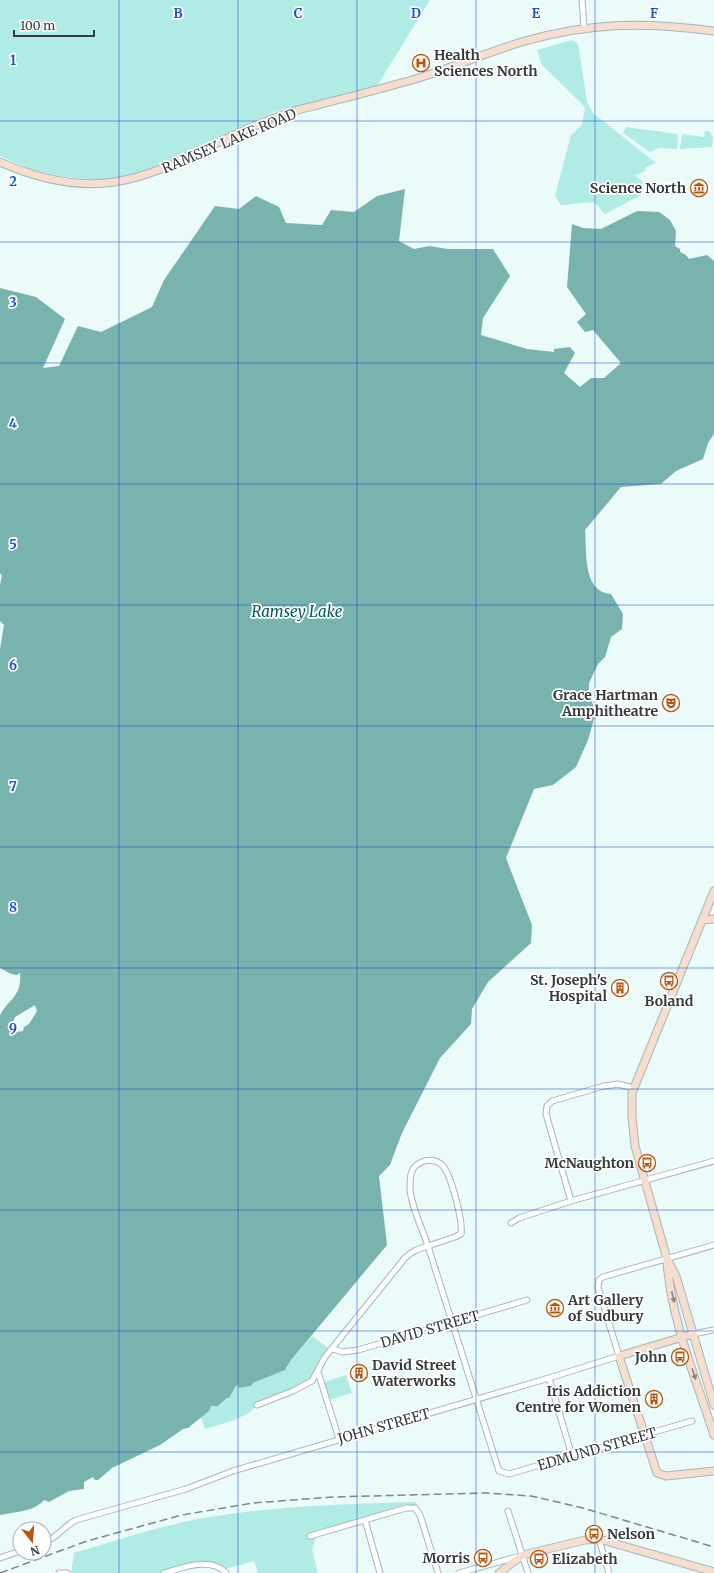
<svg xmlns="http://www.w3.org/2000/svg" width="714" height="1573" font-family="Merriweather,serif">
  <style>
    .green { fill: #b1ebe5 }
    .water { fill: #79b3ae; fill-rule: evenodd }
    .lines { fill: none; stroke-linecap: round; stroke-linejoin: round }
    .street-casing { stroke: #a7b7b6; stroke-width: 7 }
    .secondary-casing { stroke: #a7b7b6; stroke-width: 9 }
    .street { stroke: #fff; stroke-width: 5 }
    .secondary { stroke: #f5ddd0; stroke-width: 7 }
    .rail { stroke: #7c8686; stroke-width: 1.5; stroke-dasharray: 8 4; stroke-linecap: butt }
    .oneway { fill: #8c847f }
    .grid { fill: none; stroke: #1d4ed8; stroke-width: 1; stroke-opacity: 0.55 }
    .labels { text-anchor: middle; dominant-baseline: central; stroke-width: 3.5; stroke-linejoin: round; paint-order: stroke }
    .poi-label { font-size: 14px; font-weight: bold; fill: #363c3c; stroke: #fff; text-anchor: end }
    .street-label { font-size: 14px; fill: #363c3c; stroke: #fff }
    .water-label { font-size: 15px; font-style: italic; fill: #025b56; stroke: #fff }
    .grid-label { font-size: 13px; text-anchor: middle; font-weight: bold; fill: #1d4ed8; stroke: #fff; stroke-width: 3.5; stroke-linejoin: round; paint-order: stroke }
  </style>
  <rect width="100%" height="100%" fill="#eafbf9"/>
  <path class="green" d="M0 0H430L377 86 274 112 188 153 137 175 102 181 57 176 32 170 0 156Z
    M572 40 578 44 587 102 593 113 656 163 646 167 644 172 635 175 643 182 641 195 605 214 594 202 561 205 555 196 571 135 582 125 585 107 542 65 537 50Z
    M626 127 678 134 677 149 659 148 650 152 623 133Z
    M705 131H709L713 136 712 147 680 149 682 134 704 137Z
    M312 1336 331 1350 314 1379 257 1405 249 1413 232 1421 205 1429 201 1417 209 1411 211 1405 221 1404 227 1398H229L236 1386 238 1385V1388L251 1386 253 1383 287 1368 291 1360Z
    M346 1375 352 1393 326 1401 321 1383Z
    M416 1502 417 1505 317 1534 312 1550 318 1573H258L254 1561 222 1570 203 1564 165 1573H71L74 1553C115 1541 156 1527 198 1519 270 1506 343 1504 416 1502Z"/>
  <path class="water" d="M405 189 399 241 414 249 429 246 448 249H493L510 276 483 318 481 335 527 349 554 352V349L570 347 575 353 564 373 580 387 591 378H604L621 363 593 330 585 332 577 322 586 314 567 287 572 224 583 228 601 229 637 211 659 212 670 220 676 231 675 246 680 249V252L686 255 689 259 707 255 714 261V434L708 443 703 459 676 471 661 484 621 487 585 530C587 551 582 592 611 594L623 614 622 629 611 637 605 657 598 664 589 683V695L596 712 588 740 576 767 553 785 534 789 506 858 532 925 531 943 488 982 472 1009 471 1024 440 1058 402 1133 390 1165 379 1176 387 1245 291 1360 285 1370 253 1383 251 1386 238 1388V1385L236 1386 229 1398H227L218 1406H211L209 1411 188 1428 183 1429 160 1445 112 1468 98 1480H95L93 1477 84 1482V1489L69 1491 49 1502 44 1500C34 1512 14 1512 0 1515V1015C10 998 22 996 20 973L17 975 11 974 0 968V649L4 625 0 621V585L2 576 0 573V288L36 297 65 319 43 368 59 366 78 326 101 332 152 307 164 280 215 206 239 209 256 196 279 207 286 223 322 225 331 210 354 212 377 196ZM35 1005 37 1011 29 1024 24 1027 23 1031 16 1032 12 1025 15 1017Z"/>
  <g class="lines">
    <g class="street-casing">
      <path id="street" d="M582 0 584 27
        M571 1201 546 1114 547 1106 552 1101 604 1086 618 1084 634 1088
        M511 1223 519 1218 571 1201 714 1161
        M693 1334 714 1330
        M333 1349 343 1352 358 1350 527 1300
        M318 1372 339 1439
        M549 1378 572 1456
        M257 1405 293 1391 312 1381 325 1357 405 1258C412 1251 418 1249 428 1246L455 1237 461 1234C463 1221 451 1172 441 1164 430 1156 414 1162 411 1174 410 1179 410 1186 410 1190 412 1208 422 1228 428 1246L499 1471 509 1474 692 1421
        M508 1511 528 1573
        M365 1520 380 1573
        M310 1536 406 1508H415L420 1515 438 1573
        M599 1539 609 1573
        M44 1542C60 1537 62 1527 76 1520L186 1489 233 1471 549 1378 619 1356 598 1287 599 1280 603 1277 714 1245
        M0 1558 20 1551
        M59 1573H67
        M164 1573C182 1568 211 1556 226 1573
        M459 1573 520 1556"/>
    </g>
    <g class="secondary-casing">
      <path id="secondary" d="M0 162C126 218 174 153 285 114 298 109 312 107 325 103 354 96 383 88 412 80 450 69 487 52 525 41 593 22 645 22 714 31
        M714 891 632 1093V1117L635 1146 667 1259 676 1276 714 1405
        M702 920 714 919
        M667 1261C671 1320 696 1379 714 1435
        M693 1334 619 1356 657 1473 666 1476 714 1471
        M499 1573 523 1555 585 1540 599 1539 714 1572"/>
    </g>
    <use href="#street" class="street"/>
    <use href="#secondary" class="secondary"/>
    <path class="rail" d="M0 1573 87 1541 182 1515 253 1503 333 1497 485 1493 531 1496 583 1508 714 1547"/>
  </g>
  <defs><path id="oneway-solid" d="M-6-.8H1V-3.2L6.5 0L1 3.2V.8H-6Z"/></defs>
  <g class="oneway">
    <use href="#oneway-solid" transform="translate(673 1297) rotate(77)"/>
    <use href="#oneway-solid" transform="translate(694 1374) rotate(72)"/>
  </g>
  <path class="grid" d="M119 0V1573M238 0V1573M357 0V1573M476 0V1573M595 0V1573M0 121H714M0 242H714M0 363H714M0 484H714M0 605H714M0 726H714M0 847H714M0 968H714M0 1089H714M0 1210H714M0 1331H714M0 1452H714"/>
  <defs>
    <g id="hospital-ring" transform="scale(0.9)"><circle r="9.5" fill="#fff" stroke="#b75712" stroke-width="1.5"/><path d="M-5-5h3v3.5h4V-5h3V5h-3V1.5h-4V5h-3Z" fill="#b75712"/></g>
    <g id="museum-ring" transform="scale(0.9)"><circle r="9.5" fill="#fff" stroke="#b75712" stroke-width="1.5"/><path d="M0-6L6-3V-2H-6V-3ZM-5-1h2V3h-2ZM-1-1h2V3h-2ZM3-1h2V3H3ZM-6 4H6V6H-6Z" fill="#b75712"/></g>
    <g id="theatre-ring" transform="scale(0.9)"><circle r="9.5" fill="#fff" stroke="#b75712" stroke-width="1.5"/><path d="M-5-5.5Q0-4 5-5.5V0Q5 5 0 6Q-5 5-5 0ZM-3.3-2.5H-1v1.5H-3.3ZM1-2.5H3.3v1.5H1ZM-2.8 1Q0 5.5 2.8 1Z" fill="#b75712"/></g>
    <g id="bus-ring" transform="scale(0.9)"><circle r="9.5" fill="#fff" stroke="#b75712" stroke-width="1.5"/><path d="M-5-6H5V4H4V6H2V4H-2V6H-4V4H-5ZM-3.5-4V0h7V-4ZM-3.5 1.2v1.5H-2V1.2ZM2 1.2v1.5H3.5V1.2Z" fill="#b75712"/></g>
    <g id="building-ring" transform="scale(0.9)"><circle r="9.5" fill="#fff" stroke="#b75712" stroke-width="1.5"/><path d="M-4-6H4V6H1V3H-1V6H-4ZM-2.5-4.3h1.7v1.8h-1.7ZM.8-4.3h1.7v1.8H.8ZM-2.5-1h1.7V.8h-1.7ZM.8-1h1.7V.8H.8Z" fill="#b75712"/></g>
  </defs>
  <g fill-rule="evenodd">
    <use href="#hospital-ring" x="421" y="63"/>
    <use href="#museum-ring" x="699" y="188"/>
    <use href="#theatre-ring" x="671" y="703"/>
    <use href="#bus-ring" x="669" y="981"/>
    <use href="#building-ring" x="620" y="988"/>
    <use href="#bus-ring" x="647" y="1163"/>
    <use href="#museum-ring" x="555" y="1308"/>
    <use href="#bus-ring" x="680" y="1357"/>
    <use href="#building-ring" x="359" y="1373"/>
    <use href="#building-ring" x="654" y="1399"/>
    <use href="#bus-ring" x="594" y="1534"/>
    <use href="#bus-ring" x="483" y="1558"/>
    <use href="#bus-ring" x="539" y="1559"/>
  </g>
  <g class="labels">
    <g class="poi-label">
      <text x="434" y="55" text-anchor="start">Health<tspan x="434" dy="16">Sciences North</tspan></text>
      <text x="686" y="188">Science North</text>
      <text x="658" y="695">Grace Hartman<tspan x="658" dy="16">Amphitheatre</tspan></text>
      <text x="607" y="980">St. Joseph's<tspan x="607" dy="16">Hospital</tspan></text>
      <text x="669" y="1001" text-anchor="middle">Boland</text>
      <text x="634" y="1163">McNaughton</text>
      <text x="568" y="1300" text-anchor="start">Art Gallery<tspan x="568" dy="16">of Sudbury</tspan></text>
      <text x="667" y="1357">John</text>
      <text x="372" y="1365" text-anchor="start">David Street<tspan x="372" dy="16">Waterworks</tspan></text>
      <text x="641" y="1391">Iris Addiction<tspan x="641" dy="16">Centre for Women</tspan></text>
      <text x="607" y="1534" text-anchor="start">Nelson</text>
      <text x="470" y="1558">Morris</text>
      <text x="552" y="1559" text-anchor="start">Elizabeth</text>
    </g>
    <g class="street-label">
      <text transform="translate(229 141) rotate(-23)">RAMSEY LAKE ROAD</text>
      <text transform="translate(430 1329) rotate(-16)">DAVID STREET</text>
      <text transform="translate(384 1426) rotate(-16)">JOHN STREET</text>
      <text transform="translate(597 1449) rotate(-16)">EDMUND STREET</text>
    </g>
    <g class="water-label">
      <text x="297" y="611">Ramsey Lake</text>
    </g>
  </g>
  <g class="grid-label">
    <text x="178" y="18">B</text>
    <text x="298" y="18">C</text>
    <text x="416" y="18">D</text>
    <text x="536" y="18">E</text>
    <text x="654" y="18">F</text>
    <text x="13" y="65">1</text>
    <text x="13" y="186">2</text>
    <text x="13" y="307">3</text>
    <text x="13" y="428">4</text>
    <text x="13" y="549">5</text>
    <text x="13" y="670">6</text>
    <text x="13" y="791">7</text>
    <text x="13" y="912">8</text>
    <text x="13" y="1033">9</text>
  </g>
  <g transform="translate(32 1541) rotate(163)"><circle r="19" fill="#ffffff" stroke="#afb1b1"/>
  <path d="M0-3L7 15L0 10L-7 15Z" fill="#b75712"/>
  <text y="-6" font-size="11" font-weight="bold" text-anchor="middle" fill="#363c3c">N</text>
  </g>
  <path d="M14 30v6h80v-6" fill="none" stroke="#363c3c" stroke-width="2"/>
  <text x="20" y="30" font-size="12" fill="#363c3c" stroke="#ffffff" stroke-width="3" paint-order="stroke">100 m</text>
</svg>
